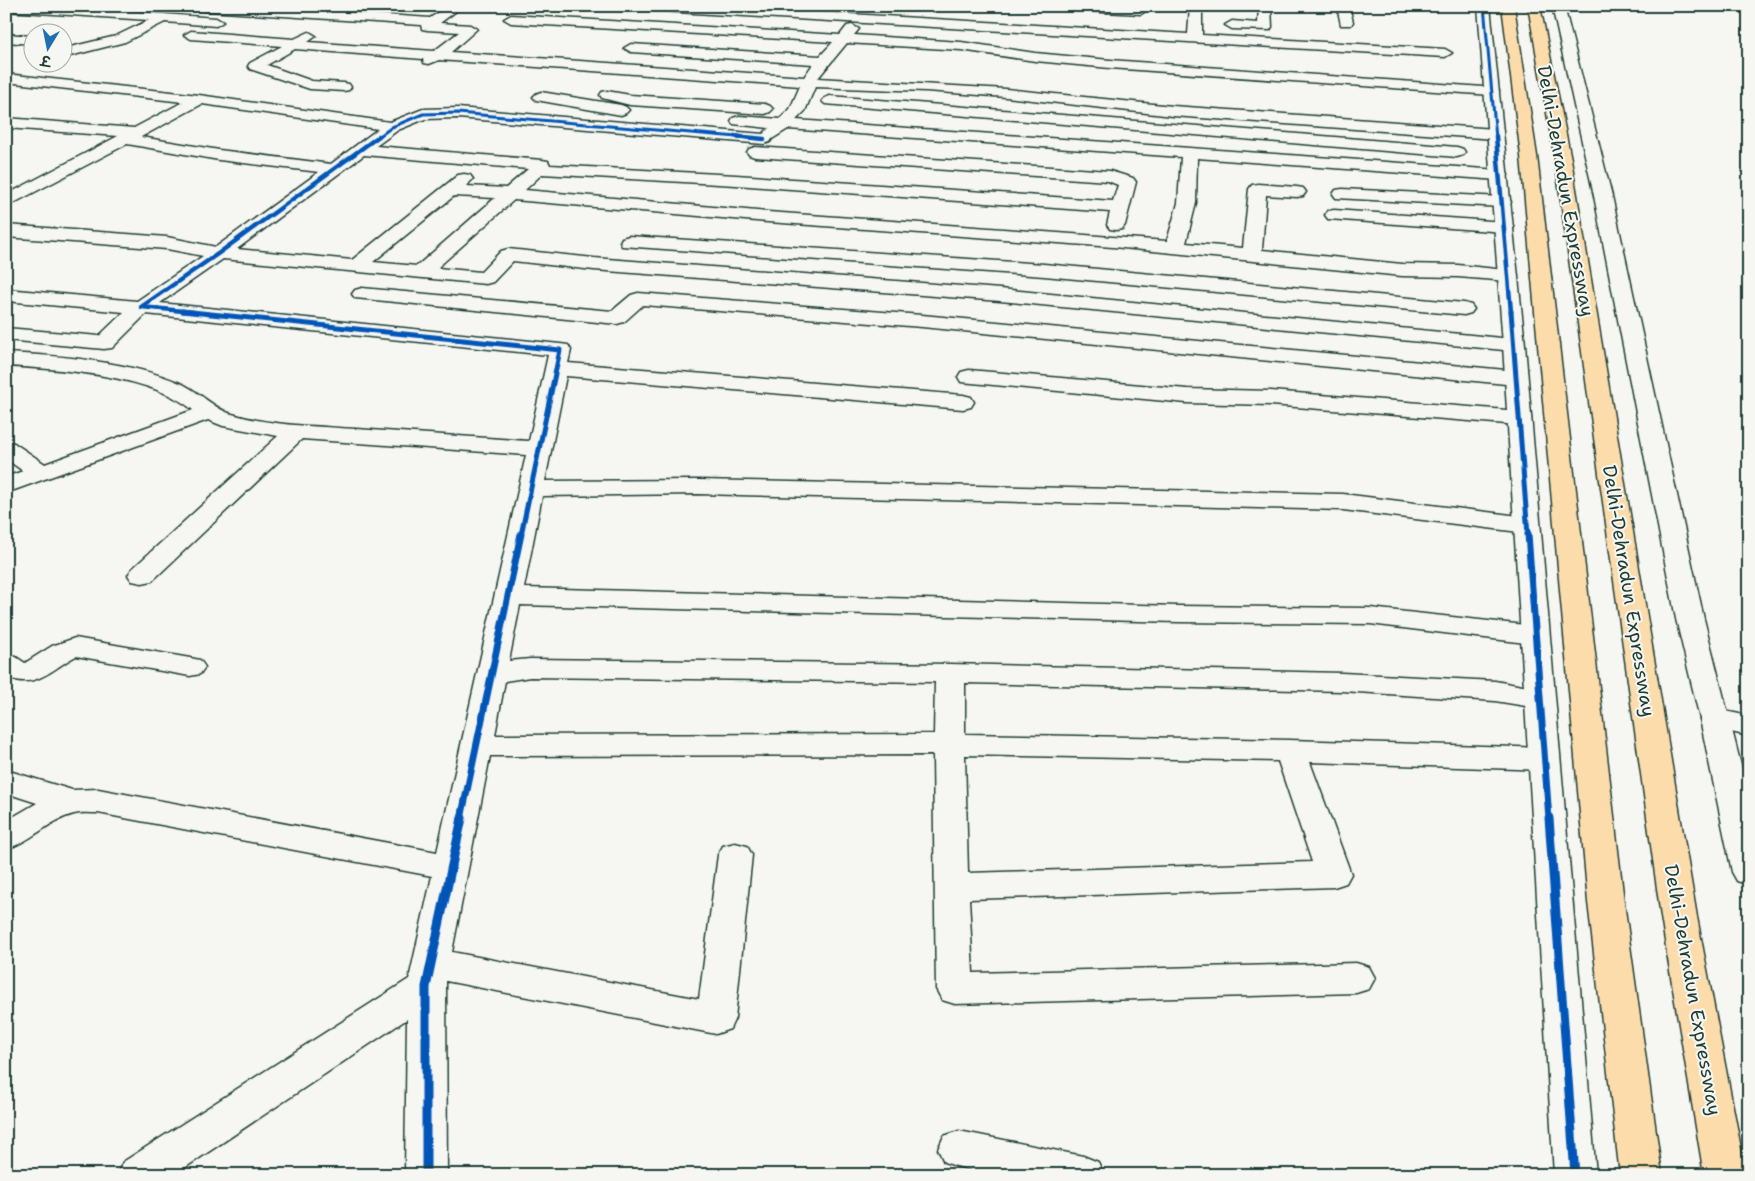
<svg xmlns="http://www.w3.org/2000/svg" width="1755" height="1181" font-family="'Shantell Sans','Playpen Sans Deva',sans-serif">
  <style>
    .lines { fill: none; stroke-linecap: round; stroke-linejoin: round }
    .street-casing { stroke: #1f3d34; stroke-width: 3 }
    .secondary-casing { stroke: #1f3d34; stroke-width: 3 }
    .highway-casing { stroke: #1f3d34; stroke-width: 3 }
    .street { fill: #f6f6f2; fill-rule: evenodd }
    .secondary { fill: #f6f6f2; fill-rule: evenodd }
    .highway { fill: #fddcac; fill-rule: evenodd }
    .cycleway-far4-casing { stroke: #f6f6f2; stroke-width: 5 }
    .cycleway-far3-casing { stroke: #f6f6f2; stroke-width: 6 }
    .cycleway-far2-casing { stroke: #f6f6f2; stroke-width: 8 }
    .cycleway-far1-casing { stroke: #f6f6f2; stroke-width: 10 }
    .cycleway-casing { stroke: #f6f6f2; stroke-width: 12 }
    .cycleway-far4 { stroke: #0057b8; stroke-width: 3 }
    .cycleway-far3 { stroke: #0057b8; stroke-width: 4.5 }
    .cycleway-far2 { stroke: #0057b8; stroke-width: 5 }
    .cycleway-far1 { stroke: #0057b8; stroke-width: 7 }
    .cycleway { stroke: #0057b8; stroke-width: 9 }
    .labels { text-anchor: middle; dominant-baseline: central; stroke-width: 4; stroke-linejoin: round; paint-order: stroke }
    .street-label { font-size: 19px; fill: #1f3d34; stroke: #f6f6f2 }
  </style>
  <rect width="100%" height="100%" fill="#f6f6f2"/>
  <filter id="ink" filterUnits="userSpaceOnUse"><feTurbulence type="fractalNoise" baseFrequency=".02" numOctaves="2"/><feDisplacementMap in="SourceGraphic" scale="10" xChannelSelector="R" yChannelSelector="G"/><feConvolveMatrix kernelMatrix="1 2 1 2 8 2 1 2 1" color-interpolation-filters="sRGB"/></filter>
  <g filter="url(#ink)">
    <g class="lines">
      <g class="street-casing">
        <path id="street" d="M6 6C77 6 146 13 216 18L223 22 216 26 165 22 125 42 62 58V49L116 36 149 20 6 11Z
          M186 6H254L430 18 448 6H463L440 23 470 25 477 29 451 52 804 77 813 64 631 52 624 48 631 44 820 56 833 42 511 23 504 19 511 15 840 35 847 26 852 25 859 29 854 35 961 42 1035 53 1110 60 1497 88 1499 91 1497 94 1492 95 1110 68 1035 61 961 50 847 43 818 78 1006 89 1173 106 1495 129 1501 131 1503 134 1501 137 1495 139 1173 116 1006 97 926 91 815 87 805 111 796 120 1499 170 1505 171 1508 175 1505 179 1499 180 1197 158 1196 203 1186 243 1243 248 1249 189 1252 185 1258 184 1297 187 1303 188 1306 192 1303 196 1297 197 1266 195 1262 250 1402 264 1458 265 1515 271 1518 275 1515 279 1508 281 1458 277 1402 276 1113 247 768 222 514 200 437 268 481 272 501 251 508 249 594 258 1000 289 1522 340 1525 345 1522 350 1514 351 1000 301 594 270 513 261 493 282 486 284 223 259 160 303 560 344 568 345 571 350 568 363 963 395 971 397 974 402 971 407 963 409 566 376 545 481 698 480 1343 494 1527 517 1536 520 1540 525 1536 530 1527 533 1343 510 698 494 542 496 524 588 1178 606 1370 608 1535 626 1545 629 1549 635 1545 641 1535 644 1370 624 1178 622 520 605 509 661 530 659 950 664 1342 673 1495 681 1550 691 1554 698 1550 705 1539 708 1495 701 1342 691 965 683V734L1290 740 1544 748 1555 751 1560 759 1555 767 1544 770 1310 762 1351 874 1346 883 1334 887 969 899 973 973 1356 963 1369 967 1375 978 1369 989 1356 993 955 1004 942 1000 936 989 933 755 490 756 452 952 699 999 718 855 723 846 735 843 747 846 752 855 735 1018 730 1029 716 1034 446 981 447 1175H405L407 1019 174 1175H117L123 1162 409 979 432 876 98 813C90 813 81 812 74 814 49 820 31 842 6 849V821L37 803 6 793V770L72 790 98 789 437 852 526 455 302 439 152 581 142 583 132 581 128 575 132 569 278 436 223 426 208 420 6 493V477L23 471 6 459V441L14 443 45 464 193 410C152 375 59 369 6 366V353C62 356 128 361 180 383 199 391 214 409 232 414 271 426 315 426 356 429 413 433 471 437 529 441L548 355 146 314 112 348 104 349 6 340V328L99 336 124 312 6 301V289L137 301 203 256 167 249 6 237V225L167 237 216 247 319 172 219 160 127 144 6 207V195L118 136 6 128V118L134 128 183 102 6 82V74L199 95 390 122 423 109 458 108 763 134 769 128 733 124 731 121 733 118 739 116 780 119 790 109 800 86 439 60 429 64 424 63 423 59 295 49 267 65 312 81 344 83 349 84 351 87 349 90 344 91 310 89 250 69 248 66 250 63 282 46 191 39 184 35 191 31 294 39 309 32 316 36 308 42 434 51 459 32 427 30 422 29 421 25 192 10ZM202 104 378 129 331 164 219 150 141 137ZM458 118 764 144 770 142 772 139 788 129 1181 157 1178 203 1167 241 768 212 525 190 542 174 736 185 1110 212 1107 225 1110 229 1116 230 1122 229 1125 225 1136 182 1133 178 1110 171 755 147 749 149 747 152 749 155 755 157 1108 181 1118 185 1113 201 736 175 550 165 548 161 542 160 376 146 398 130 425 119ZM364 155 528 169 506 188 466 186 473 179 470 175 464 174 458 175 352 260 237 249ZM454 196 495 198 417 266 373 262ZM530 677 935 682 934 734 495 735 505 681ZM965 755 1278 761 1312 862 968 873Z
          M636 6H712L1188 34 1190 6H1202V35L1445 49 1452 53 1445 57 642 10Z
          M1058 6H1141L1147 10 1141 14 1064 10Z
          M1259 6H1271L1272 27 1270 30 1232 29 1225 25 1232 21 1258 23Z
          M1337 6H1349L1353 22 1351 25H1341Z
          M6 34 32 36V44L6 42Z
          M607 91 630 95 765 104 770 106 773 109 770 112 765 114 630 105 602 98 600 95 602 92Z
          M541 92 621 105 626 107 629 110 626 113 621 115 536 100 533 97 536 94Z
          M830 96 1457 147 1463 149 1465 152 1463 155 1457 157 825 104 822 101 825 98Z
          M1342 189 1502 197 1508 198 1511 202 1508 206 1502 207 1336 198 1333 194 1336 190Z
          M1334 210 1505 222 1511 223 1514 227 1511 231 1505 232 1328 219 1325 215 1328 211Z
          M629 236 1044 264 1464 303 1471 305 1474 309 1471 313 1464 315 1044 276 622 246 620 242 622 238Z
          M362 288 612 311 631 295 638 293 922 315 1516 371 1524 373 1527 378 1524 383 1516 385 922 327 643 305 624 322 617 324 355 298 352 294 355 290Z
          M969 370 1187 389 1271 391 1519 411 1527 413 1531 418 1527 423 1519 425 1271 405 1187 403 961 382 958 377 961 372Z
          M75 638 190 658 200 660 205 667 200 674 190 676 76 656C51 669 37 690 6 677V655L16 657 25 663 52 646Z
          M1715 709 1749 716V736L1704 726 1700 719 1704 712Z
          M959 1131 1083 1156 1098 1162 1104 1175C1051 1175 995 1181 944 1162L938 1149 944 1136Z"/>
      </g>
      <g class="secondary-casing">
        <path id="secondary" d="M1478 6H1490L1525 345 1596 1175H1554L1503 345Z
          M1552 6H1564L1612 196 1704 619 1749 797V885L1737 881 1732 872 1700 719 1676 619 1594 196Z"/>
      </g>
      <g class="highway-casing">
        <path id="highway" d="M1502 6H1514L1537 156 1624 902 1662 1175H1620L1588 902 1521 156Z
          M1528 6H1540L1571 159 1697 917 1746 1175H1704L1661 917 1555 159Z"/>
      </g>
      <use href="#street" class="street"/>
      <use href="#secondary" class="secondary"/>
      <use href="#highway" class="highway"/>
      <g class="cycleway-far4-casing">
        <path id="cycleway-far4" d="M1484 6 1496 138
          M377 138 392 127 423 114 458 113 749 138"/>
      </g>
      <g class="cycleway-far3-casing">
        <path id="cycleway-far3" d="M734 136 764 139
          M1496 136 1511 312
          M194 312 141 307 219 253 379 136"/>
      </g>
      <g class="cycleway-far2-casing">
        <path id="cycleway-far2" d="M182 311 560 350 521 535
          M1511 311 1528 535"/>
      </g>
      <g class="cycleway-far1-casing">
        <path id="cycleway-far1" d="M1528 534 1549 819
          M461 819 521 534"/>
      </g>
      <g class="cycleway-casing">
        <path id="cycleway" d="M1549 818 1575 1175
          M426 1175V987L462 818"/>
      </g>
      <use href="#cycleway-far4" class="cycleway-far4"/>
      <use href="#cycleway-far3" class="cycleway-far3"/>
      <use href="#cycleway-far2" class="cycleway-far2"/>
      <use href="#cycleway-far1" class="cycleway-far1"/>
      <use href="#cycleway" class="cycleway"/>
    </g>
  </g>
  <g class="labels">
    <g class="street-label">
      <text transform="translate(1566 191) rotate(80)">Delhi-Dehradun Expressway</text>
      <text transform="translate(1629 591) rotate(81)">Delhi-Dehradun Expressway</text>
      <text transform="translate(1693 990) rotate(80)">Delhi-Dehradun Expressway</text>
    </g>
  </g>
  <rect width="1755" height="1181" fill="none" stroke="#f6f6f2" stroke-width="25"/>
  <rect x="12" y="12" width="1730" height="1156" fill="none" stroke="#1f3d34" stroke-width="2" filter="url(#ink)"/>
  <g transform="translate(48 48) rotate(190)"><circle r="24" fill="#f6f6f2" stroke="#a0aca6"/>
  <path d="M0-4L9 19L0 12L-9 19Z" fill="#1f6fb2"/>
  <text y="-8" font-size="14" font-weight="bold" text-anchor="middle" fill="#1f3d34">उ</text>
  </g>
</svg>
